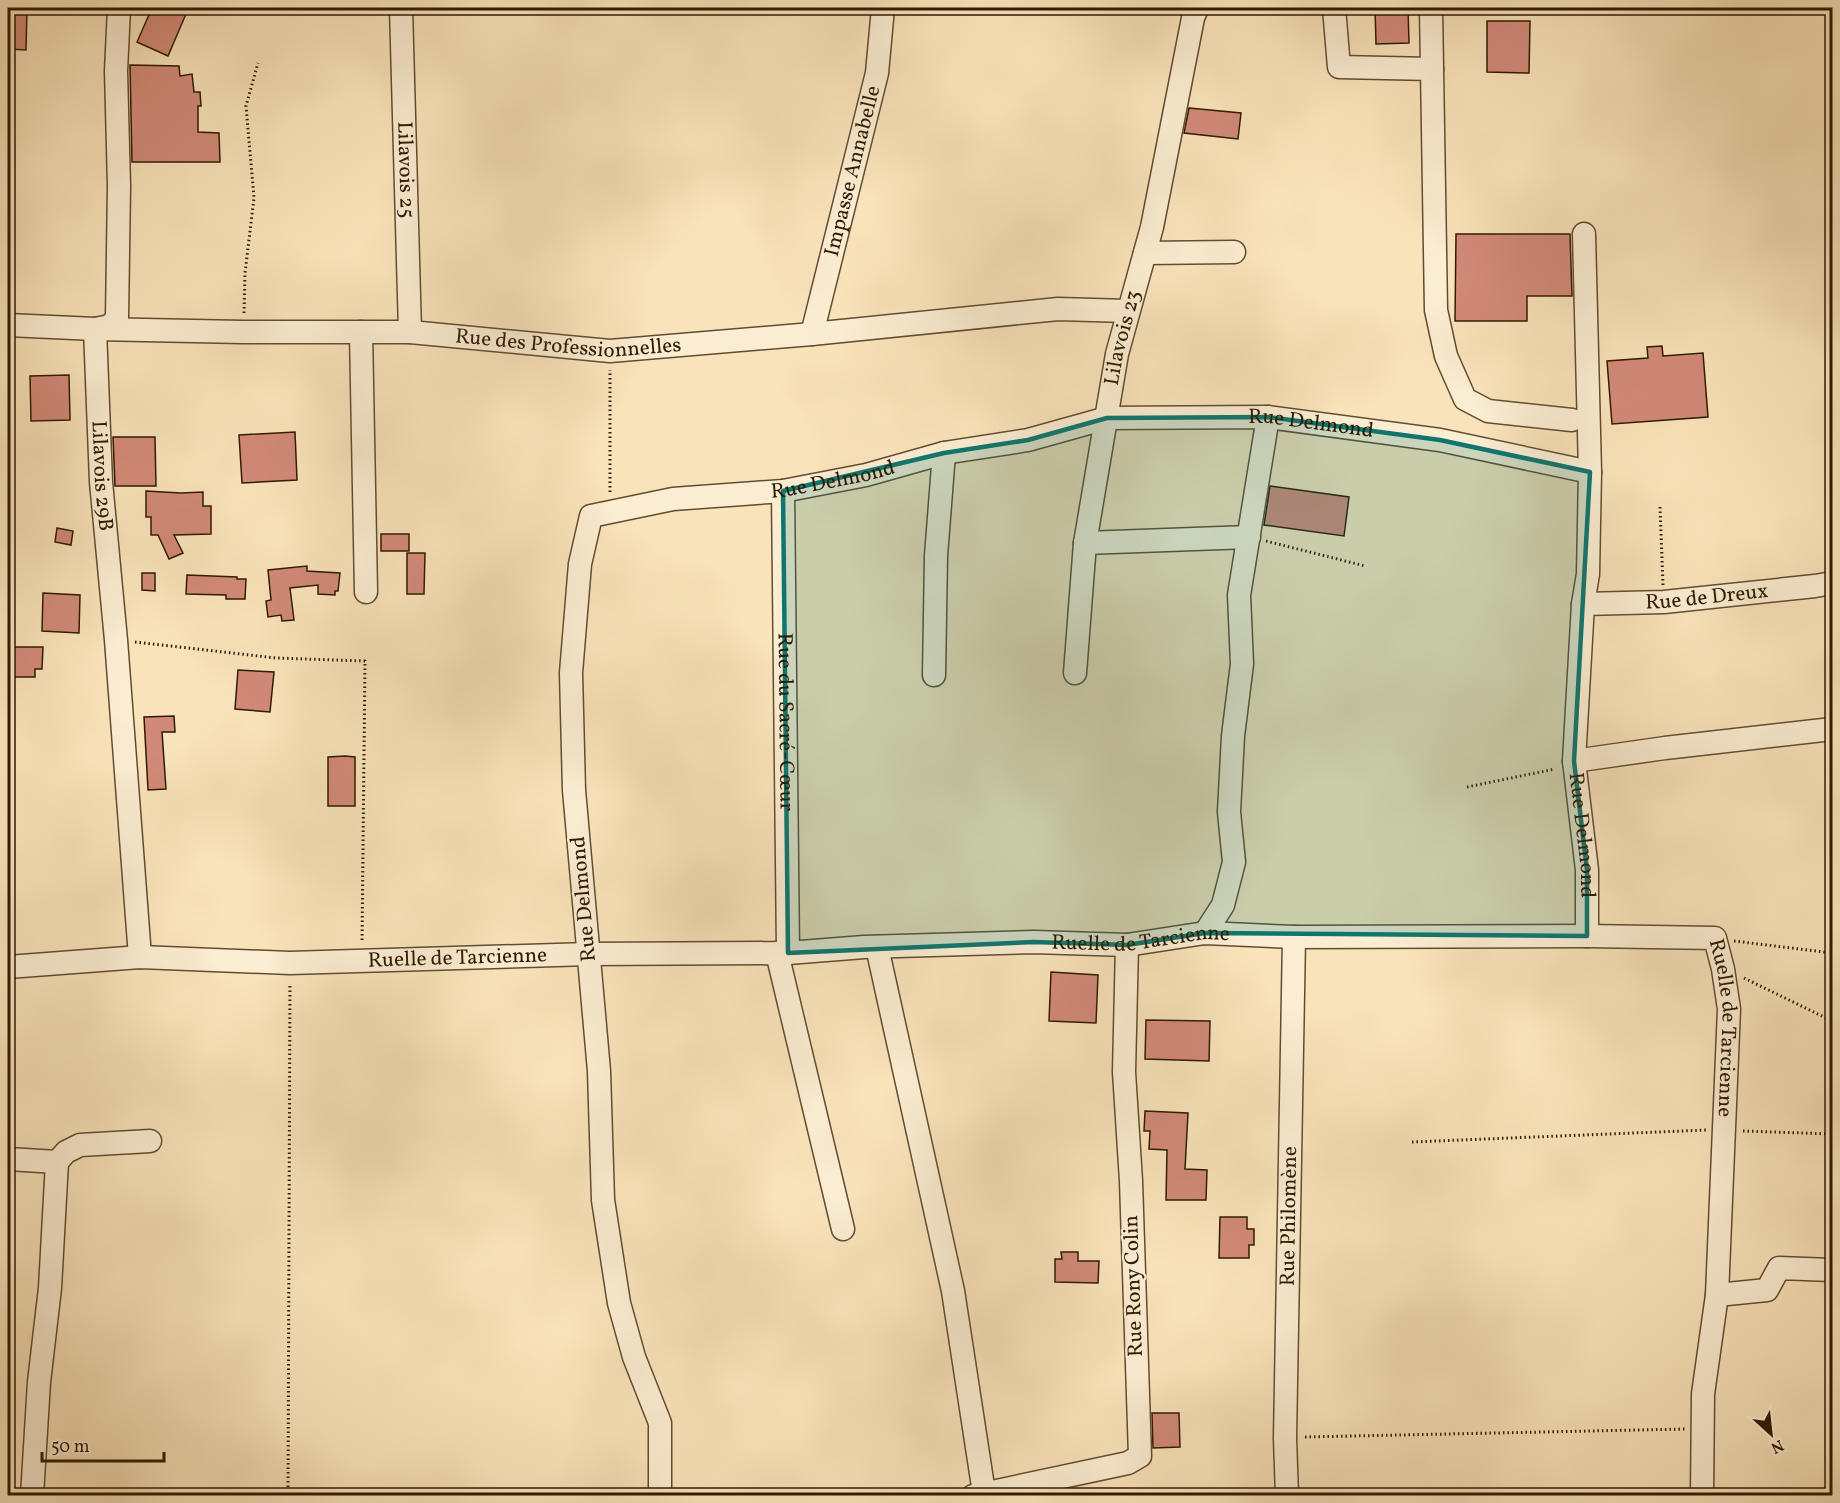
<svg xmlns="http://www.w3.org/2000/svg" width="1840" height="1503" font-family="Vollkorn,serif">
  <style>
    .building { fill: #d28a78; stroke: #2f1a03; stroke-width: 1.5 }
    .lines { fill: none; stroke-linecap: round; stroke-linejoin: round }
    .minor-casing { stroke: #624c31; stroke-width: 25 }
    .path { stroke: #2f1a03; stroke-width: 3; stroke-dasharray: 1.5 3; stroke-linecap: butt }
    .minor { stroke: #fbedd2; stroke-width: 22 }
    .marked { fill: #0f766e; fill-opacity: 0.2; stroke: #0f766e; stroke-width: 4.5; stroke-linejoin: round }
    .labels { text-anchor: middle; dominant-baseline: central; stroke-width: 4.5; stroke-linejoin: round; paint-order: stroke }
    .street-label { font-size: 21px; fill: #2f1a03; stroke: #fbedd2 }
  </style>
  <rect width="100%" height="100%" fill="#f9e3ba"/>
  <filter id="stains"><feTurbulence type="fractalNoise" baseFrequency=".00333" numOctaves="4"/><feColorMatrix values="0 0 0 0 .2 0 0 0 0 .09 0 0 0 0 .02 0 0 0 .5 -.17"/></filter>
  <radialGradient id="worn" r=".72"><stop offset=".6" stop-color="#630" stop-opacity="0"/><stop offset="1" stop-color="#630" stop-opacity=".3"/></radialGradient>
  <path class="building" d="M8 8H27L26 50 8 49Z
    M152 8H171L186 14 168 56 137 42Z
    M1375 8H1408L1409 43 1376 44Z
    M1487 21H1530L1529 73 1487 72Z
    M130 65 179 66 180 76 192 74 194 92H200L201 106H198V132L219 133 220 162H132Z
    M1189 108 1241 113 1238 139 1184 133Z
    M1456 234H1570L1572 296H1527V321H1455Z
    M1662 346 1663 356 1703 353 1708 417 1612 424 1607 361 1648 358 1647 347Z
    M69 375 70 420 31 421 30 376Z
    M295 432 297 480 242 483 239 435Z
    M113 437H155L156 486H115Z
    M1270 486 1349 497 1344 536 1264 525Z
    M146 491 181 493 203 492V506H211V534L174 535 183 553 169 559 158 535H151V517H146Z
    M57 528 73 531 71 545 55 542Z
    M381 534H409V551H381Z
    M407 553H425L424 594H407Z
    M307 566V571L340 573 338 591H335V595L318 594V585L290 588 294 620 282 621 281 615 268 617 266 601 271 600 268 570Z
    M142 573H155V591L142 590Z
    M187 575 237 577V579H246L245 599H226V595L186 594Z
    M43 593 80 595 79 633 42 631Z
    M12 647H43L42 669H35V677H12Z
    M238 670 274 672 270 712 235 709Z
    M174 716 175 732H162L166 789 148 790 144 717Z
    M345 756 355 757V806H328V757Z
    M1051 972 1098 975 1096 1023 1049 1021Z
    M1146 1020 1210 1021 1209 1061 1145 1059Z
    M1145 1111 1188 1113 1185 1169 1207 1170 1206 1200H1166L1167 1150 1149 1149 1150 1131H1144Z
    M1220 1217H1247V1229H1254V1245H1249V1258H1219Z
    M1061 1252H1078V1261H1099L1098 1283 1055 1282V1259H1062Z
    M1152 1413H1179L1180 1447 1153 1448Z"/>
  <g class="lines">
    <g class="minor-casing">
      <g id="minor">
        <path id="s1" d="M119 8 116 71 119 186 117 318 110 326 95 329 101 482 116 640 140 957"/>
        <path id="s2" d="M401 8 410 332"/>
        <path d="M1334 8 1339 67 1432 69"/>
        <path d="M1431 8 1436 310 1446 356 1465 399 1488 411 1572 420"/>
        <path d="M1584 234 1590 472"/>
        <path d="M1145 253 1234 252"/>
        <path id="s3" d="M8 325 95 329 243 332H410L610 351 812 334 1058 309 1128 311"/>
        <path d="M361 332 366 592"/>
        <path id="s4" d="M812 334 877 73 883 8"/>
        <path id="s5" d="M783 491 788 953"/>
        <path d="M1085 543 1249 537"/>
        <path id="s6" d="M1583 604 1664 602 1815 586 1832 583"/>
        <path id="s7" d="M1075 673 1085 543 1117 354 1152 227 1193 18 1197 8"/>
        <path d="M934 675 936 556 944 453"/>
        <path d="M1574 761 1665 748 1832 729"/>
        <path d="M1205 933 1223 905 1234 862 1229 812 1233 736 1242 664 1239 595 1268 417"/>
        <path d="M877 947 953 1291 984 1493"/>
        <path d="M777 953 843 1229"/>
        <path id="s8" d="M8 967 140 957 290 963 589 954 788 953 864 947 1034 942 1127 945 1205 933 1294 937 1587 936 1715 938 1723 969 1729 1009 1717 1295 1703 1394 1702 1496"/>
        <path d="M8 1159 57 1162 66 1152 80 1145 150 1141"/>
        <path d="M1717 1295 1767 1290 1779 1268 1832 1270"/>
        <path d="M32 1496 39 1382 50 1288 57 1162"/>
        <path id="s9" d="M660 1496V1423L634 1357 619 1303 603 1200 599 1071 574 790 571 673 580 564 591 516 673 499 783 491 866 475 944 453 1028 440 1107 418 1268 417 1440 440 1590 472 1588 574 1583 604 1574 761 1587 870V936"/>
        <path d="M973 1496 1128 1463 1140 1456 1131 1181 1124 1072 1127 945"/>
        <path id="s10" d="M1287 1496 1285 1438 1294 937"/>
      </g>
    </g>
    <path class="path" d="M244 313 245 273 254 198 246 106 258 63
      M610 492V370
      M1660 507 1663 585
      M1266 541 1365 566
      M135 642 276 658 365 661 362 943
      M1467 787 1555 769
      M1734 941 1832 953
      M1744 978 1832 1021
      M1743 1131 1832 1134
      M1412 1142 1707 1130
      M1305 1437 1685 1429
      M288 1496 290 983"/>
    <use href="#minor" class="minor"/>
  </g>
  <path class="marked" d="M1268 417 1440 440 1590 472 1574 761 1587 870V936L1205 933 1127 945 1034 942 788 953 783 491 944 453 1028 440 1107 418Z"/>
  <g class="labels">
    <g class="street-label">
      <text stroke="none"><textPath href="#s2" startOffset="162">Lilavois 25</textPath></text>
      <text stroke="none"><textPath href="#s4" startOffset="168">Impasse Annabelle</textPath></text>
      <text stroke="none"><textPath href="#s7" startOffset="339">Lilavois 23</textPath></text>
      <text stroke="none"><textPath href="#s3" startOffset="561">Rue des Professionnelles</textPath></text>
      <text stroke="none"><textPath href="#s9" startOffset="1722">Rue Delmond</textPath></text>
      <text stroke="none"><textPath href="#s1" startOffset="483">Lilavois 29B</textPath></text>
      <text stroke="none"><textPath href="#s9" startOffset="1236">Rue Delmond</textPath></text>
      <text stroke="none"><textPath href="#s6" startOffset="124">Rue de Dreux</textPath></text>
      <text stroke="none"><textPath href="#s5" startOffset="231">Rue du Sacré-Cœur</textPath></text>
      <text stroke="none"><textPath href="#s9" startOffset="2370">Rue Delmond</textPath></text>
      <text transform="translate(584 899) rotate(-95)">Rue Delmond</text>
      <text stroke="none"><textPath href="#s8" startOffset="1134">Ruelle de Tarcienne</textPath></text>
      <text stroke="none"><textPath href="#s8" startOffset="450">Ruelle de Tarcienne</textPath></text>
      <text stroke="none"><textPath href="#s8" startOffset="1800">Ruelle de Tarcienne</textPath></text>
      <text stroke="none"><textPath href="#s10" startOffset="280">Rue Philomène</textPath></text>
      <text transform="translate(1134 1286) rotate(-92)">Rue Rony Colin</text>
    </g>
  </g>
  <rect width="1840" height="1503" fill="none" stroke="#f9e3ba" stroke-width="30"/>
  <rect x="9" y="9" width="1822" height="1485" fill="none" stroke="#2f1a03" stroke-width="3"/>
  <rect x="15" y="15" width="1810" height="1473" fill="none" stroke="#2f1a03" stroke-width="1.5"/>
  <g transform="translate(1771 1434) rotate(153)" stroke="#fbedd2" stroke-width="4.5" paint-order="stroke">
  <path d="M0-4.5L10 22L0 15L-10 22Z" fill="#2f1a03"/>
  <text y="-9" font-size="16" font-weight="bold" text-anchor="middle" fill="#2f1a03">N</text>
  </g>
  <path d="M42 1452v9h122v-9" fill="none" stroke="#2f1a03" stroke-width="3"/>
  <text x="51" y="1452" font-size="18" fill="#2f1a03" stroke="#fbedd2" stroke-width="4.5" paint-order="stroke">50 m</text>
  <rect width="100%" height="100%" filter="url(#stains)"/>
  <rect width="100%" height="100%" fill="url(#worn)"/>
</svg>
